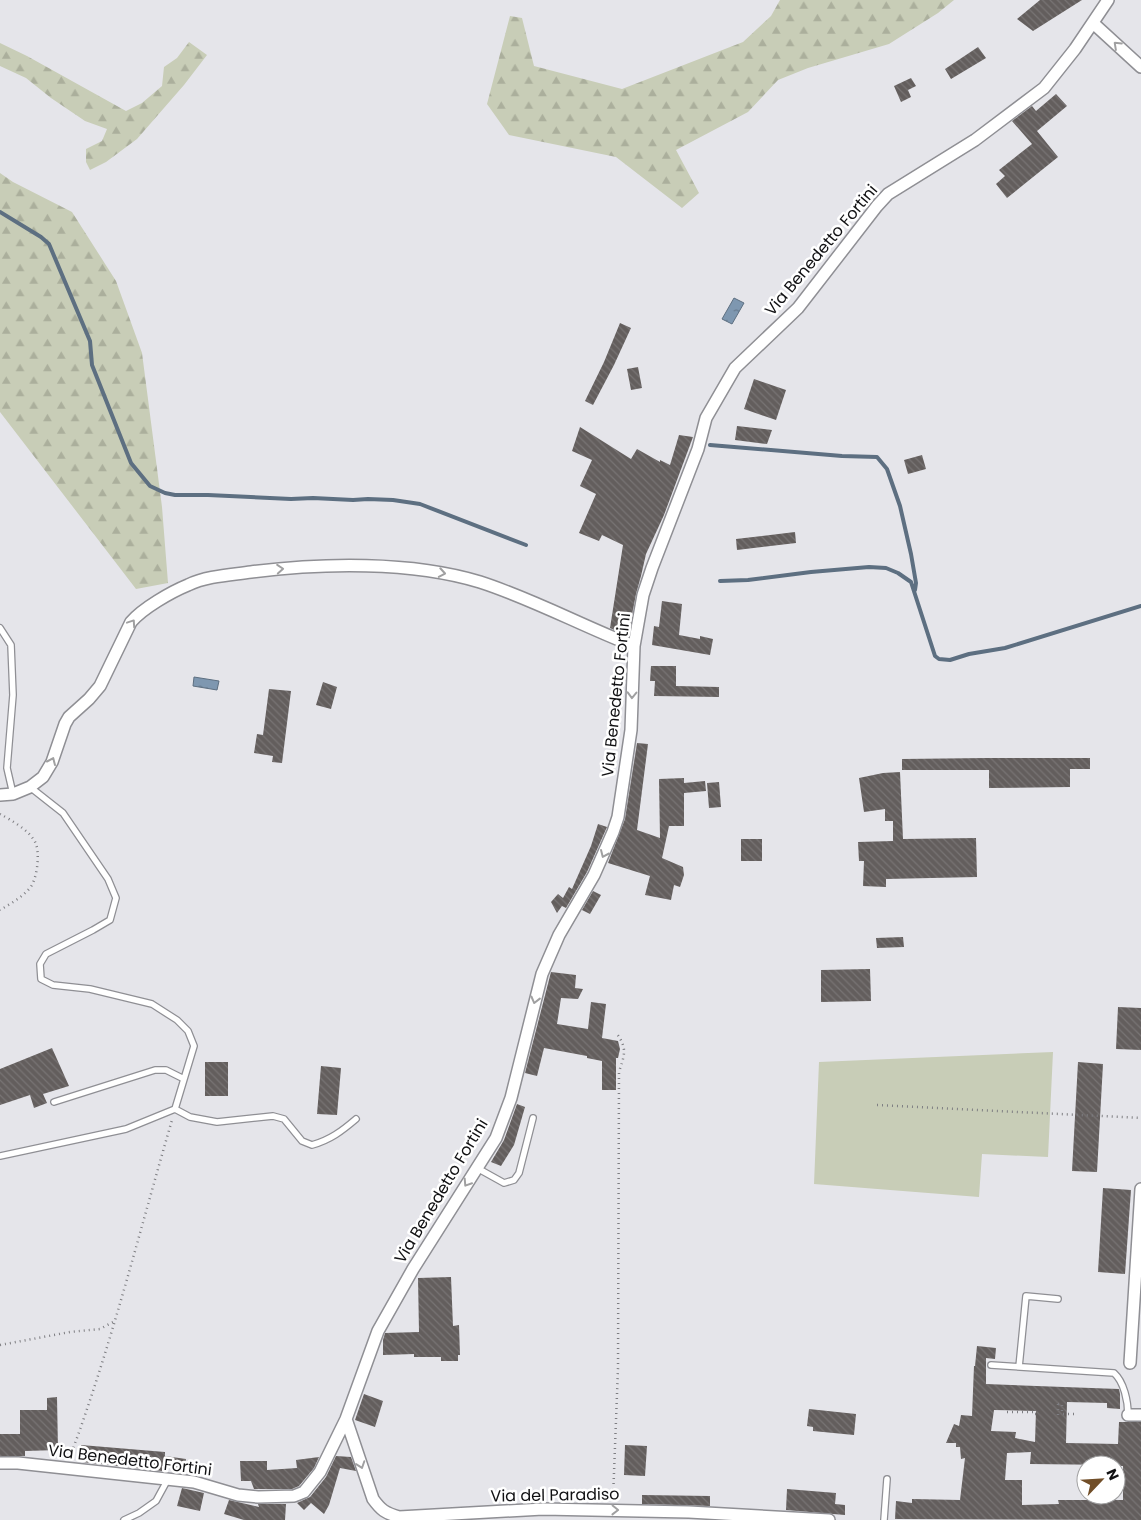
<svg xmlns="http://www.w3.org/2000/svg" width="1141" height="1520" font-family="Poppins,sans-serif">
  <style>
    .forest { fill: url(#forest-firs) }
    .park { fill: #c8cdb7 }
    .water { fill: url(#water-ripples); stroke: #5d6f81 }
    .lines { fill: none; stroke-linecap: round; stroke-linejoin: round }
    .stream { stroke: #5d6f81; stroke-width: 4 }
    .building { fill: url(#building-back-hatch); fill-rule: evenodd }
    .lane-casing { stroke: #8f8f94; stroke-width: 8 }
    .street-casing { stroke: #8f8f94; stroke-width: 14 }
    .path { stroke: #7e7e82; stroke-width: 2.5; stroke-dasharray: 1 4; stroke-linecap: butt }
    .lane { stroke: #fff; stroke-width: 5.5 }
    .street { stroke: #fff; stroke-width: 11 }
    .oneway { stroke: #a0a0a1 }
    .labels { text-anchor: middle; dominant-baseline: central; stroke-width: 5; stroke-linejoin: round; paint-order: stroke }
    .street-label { font-size: 16px; fill: #111113; stroke: #fff }
  </style>
  <defs>
    <pattern id="forest-firs" width="22" height="20" patternUnits="userSpaceOnUse" patternTransform="scale(1.25)"><rect width="22" height="20" fill="#c8cdb7"/><path d="M5 1l3.5 6h-7zM16 11l3.5 6h-7z" fill="#abaf9c"/></pattern>
    <pattern id="water-ripples" width="26" height="14" patternUnits="userSpaceOnUse" patternTransform="scale(1.25)"><rect width="26" height="14" fill="#7e97b0"/><path d="M2 4q2-2 4 0t4 0M15 11q2-2 4 0t4 0" fill="none" stroke="#667a8e"/></pattern>
    <pattern id="building-back-hatch" width="6" height="6" patternUnits="userSpaceOnUse" patternTransform="scale(1.25)"><rect width="6" height="6" fill="#635e5d"/><path d="M-1 5l2 2M0 0l6 6M5-1l2 2" fill="none" stroke="#787474"/></pattern>
  </defs>
  <rect width="100%" height="100%" fill="#e5e5ea"/>
  <path class="forest" d="M780 0H954L938 13 889 44 808 68 778 80 748 112 676 150 699 193 682 208 616 157 509 135 487 104 510 16 522 18 534 66 622 89 743 42 771 16Z
    M189 42 207 55 184 85 137 139 106 162 90 170 86 162V149L102 141 107 129 85 121 51 98 26 78 0 66V43L27 56 126 111 142 103 162 86 164 67 177 58Z
    M0 173 13 182 72 212 116 281 142 353 162 507 168 583 136 589 0 412Z"/>
  <path class="park" d="M1053 1052 1048 1157 982 1154 979 1197 814 1184 819 1062Z"/>
  <path class="water" d="M734 298 744 303 732 324 722 319Z
    M194 677 219 681 217 690 193 686Z"/>
  <g class="lines">
    <path class="stream" d="M0 212 41 237 49 244 90 341 92 365 131 463 150 486 165 493 175 495H208L291 499 313 498 353 500 368 499 393 500 420 504 526 545
      M710 445 842 456 877 457 887 469 900 506 911 554 916 583 915 590
      M720 581 748 580 811 572 869 567 886 568 898 573 911 582 935 656 939 659 950 660 969 654 1005 648 1141 606"/>
  </g>
  <path class="building" d="M1040 0H1082L1033 31 1017 19Z
    M978 47 986 58 951 79 945 69Z
    M911 78 916 86 908 90 911 97 901 102 894 86Z
    M1056 94 1067 106 1037 131 1058 157 1007 198 996 184 1005 176 999 170 1032 144 1012 121 1032 106 1036 111Z
    M620 323 631 328 614 365 593 405 585 401 604 362Z
    M638 367 642 388 631 390 627 369Z
    M754 379 786 390 776 420 744 409Z
    M737 426 772 430 767 444 735 440Z
    M580 427 631 459 637 449 660 462V460L670 465 679 435 693 437 664 515 646 554 641 576 636 594 628 636 610 628 623 545 602 535 599 541 579 533 596 494 580 486 592 460 572 451Z
    M922 455 926 469 908 474 904 460Z
    M795 532 796 543 737 550 736 539Z
    M662 601 682 604 679 635 700 639V636L713 639 710 655 652 645 654 626 659 627Z
    M651 666H676V686L719 687V697L654 696 655 681H650Z
    M323 682 337 687 331 709 316 705Z
    M269 689 291 691 282 763 272 762 273 756 254 753 257 734 263 735Z
    M637 743 648 744 637 830 660 838 659 779 684 778V783L705 781 706 791 684 793V826H669L662 858 683 867 684 875 680 887 674 885 671 900 645 895 650 876 608 863 625 819Z
    M986 758H1090V769H1070V787L989 788V770H902V759Z
    M900 772 903 839 976 838 977 877 886 879V887L863 886 864 861H859L858 842 893 841V821H885V809L864 812 859 778 883 773Z
    M719 782 721 807 709 808 707 783Z
    M598 824 607 827 587 872 566 908 562 906 557 913 551 902 558 894 563 898 569 887 572 889 591 846Z
    M741 839H762V861H741Z
    M593 891 601 895 590 914 582 910Z
    M903 937 904 947 877 948 876 938Z
    M870 969 871 1001 821 1002V970Z
    M551 972 576 975 575 988 583 989 578 999 561 998 557 1024 588 1029 591 1002 606 1004 602 1038 618 1041 620 1049 618 1058H616V1090H602V1061L587 1058V1056L544 1048 537 1076 525 1073Z
    M1118 1007 1141 1008V1050L1116 1049Z
    M52 1048 69 1086 43 1094 47 1103 34 1108 30 1095 0 1105V1069Z
    M205 1062H228V1096H205Z
    M1078 1062 1103 1064 1097 1172 1072 1171Z
    M321 1066 341 1068 337 1115 317 1114Z
    M517 1104 525 1107 514 1145 501 1166 491 1162 504 1140Z
    M1103 1188 1131 1190 1125 1274 1098 1272Z
    M451 1277 453 1326 459 1325 460 1355H458V1361H441V1357H414V1354L383 1355V1340L385 1333 419 1332 418 1278Z
    M977 1346 996 1348 995 1359 986 1358V1384L1119 1389 1120 1394V1409L1107 1408V1403L1067 1402 1066 1443 1118 1444 1119 1422H1141V1520L895 1519 896 1501 912 1503V1499L960 1500 965 1458 961 1459 960 1447H956V1443H946L954 1424 959 1426 961 1415 972 1416 974 1366H975ZM994 1410 1036 1411 1035 1442 1015 1438 1016 1432 991 1431ZM1031 1452 1030 1464 1116 1465V1466H1123V1500H1058L1059 1504 1022 1505V1480H1005L1007 1453Z
    M364 1394 383 1401 375 1427 355 1420Z
    M57 1397 58 1450 25 1451V1456H0V1434H20V1410H47V1398Z
    M809 1409 856 1414 854 1435 813 1431V1427L807 1426Z
    M81 1445 165 1452V1456L186 1459 184 1470 162 1466V1471L82 1462Z
    M625 1445 647 1446 645 1476 624 1475Z
    M336 1456 351 1457 356 1471 340 1468 329 1505 324 1514 311 1503 304 1510 297 1503 310 1497 326 1477Z
    M319 1457 314 1468 299 1486 292 1489H254L251 1481H241L240 1461H267V1470L297 1468 296 1460Z
    M182 1488 204 1493 200 1511 177 1506Z
    M787 1489 836 1493 835 1504 845 1505V1515L786 1510Z
    M642 1495 710 1496V1506L642 1504Z
    M229 1500 259 1507 258 1504H286L285 1520H244L224 1514Z"/>
  <g class="lines">
    <g class="lane-casing">
      <path id="lane" d="M0 628 11 645 13 695 7 768 13 794
        M30 787 63 813 108 879 116 898 110 920 93 930 46 954 40 964 41 979 53 985 90 989 152 1004 177 1020 188 1031 194 1046 175 1109
        M54 1102 155 1070H166L184 1079
        M175 1109 190 1117 217 1122 273 1116 284 1119 302 1141 312 1145C330 1140 342 1131 356 1119
        M0 1156 126 1129 175 1109
        M477 1168 504 1183 514 1180 519 1173 533 1118
        M991 1365 1114 1373C1124 1382 1128 1401 1128 1415
        M1019 1367 1026 1296 1058 1299
        M124 1520 139 1513 156 1501 168 1479
        M884 1520 887 1479"/>
    </g>
    <g class="street-casing">
      <path id="street" d="M1093 23 1141 67
        M0 795 13 794 30 787 43 777 52 762 65 724 69 717 89 699 100 686 131 622C143 608 171 592 188 585 207 576 230 575 251 572 322 563 411 561 480 582 533 599 582 626 634 646
        M1130 1363 1141 1189
        M1128 1415H1141
        M346 1419 373 1499C381 1510 385 1513 399 1517L543 1509 689 1512 829 1520
        M0 1463H18L194 1482 238 1495 258 1497 294 1496 304 1492 320 1472 346 1419 378 1331 413 1269 496 1138 511 1098 542 974 559 935 594 875 613 832 618 817 631 730 634 646 643 595 652 568 698 449 706 418 735 368 798 308 877 206 888 194 975 140 1044 88 1075 49 1108 0"/>
    </g>
    <path class="path" d="M0 814C11 820 31 831 36 844 40 855 37 881 29 889 21 898 10 904 0 910
      M877 1105 1141 1118
      M0 1345 70 1332 100 1329 113 1322
      M1058 1404H1062V1414H1075
      M1007 1412H1033V1414H1036
      M1058 1415V1404
      M70 1457C111 1347 139 1233 172 1120
      M613 1499 618 1368 619 1072C624 1056 628 1049 617 1034"/>
    <use href="#lane" class="lane"/>
    <use href="#street" class="street"/>
  </g>
  <defs><path id="oneway-chevron" d="M-2-3.5L2.5 0L-2 3.5" fill="none" stroke-width="1.6" stroke-linecap="round" stroke-linejoin="round" transform="scale(1.25)"/></defs>
  <g class="oneway">
    <use href="#oneway-chevron" transform="translate(1117 45) rotate(-137)"/>
    <use href="#oneway-chevron" transform="translate(280 569) rotate(-4)"/>
    <use href="#oneway-chevron" transform="translate(442 573) rotate(10)"/>
    <use href="#oneway-chevron" transform="translate(132 623) rotate(-56)"/>
    <use href="#oneway-chevron" transform="translate(632 695) rotate(91)"/>
    <use href="#oneway-chevron" transform="translate(52 761) rotate(-66)"/>
    <use href="#oneway-chevron" transform="translate(604 854) rotate(114)"/>
    <use href="#oneway-chevron" transform="translate(535 1000) rotate(104)"/>
    <use href="#oneway-chevron" transform="translate(467 1183) rotate(123)"/>
    <use href="#oneway-chevron" transform="translate(361 1465) rotate(71)"/>
    <use href="#oneway-chevron" transform="translate(615 1510) rotate(1)"/>
  </g>
  <g class="labels">
    <g class="street-label">
      <text transform="translate(821 250) rotate(-50)">Via Benedetto Fortini</text>
      <text transform="translate(616 695) rotate(-84)">Via Benedetto Fortini</text>
      <text transform="translate(441 1191) rotate(-59)">Via Benedetto Fortini</text>
      <text transform="translate(130 1460) rotate(7)">Via Benedetto Fortini</text>
      <text transform="translate(555 1495) rotate(-1)">Via del Paradiso</text>
    </g>
  </g>
  <g transform="translate(1101 1480) rotate(65)"><circle r="24" fill="#ffffff" stroke="#a0a0a1"/>
  <path d="M0-4L9 19L0 12L-9 19Z" fill="#714e28"/>
  <text y="-8" font-size="14" font-weight="bold" text-anchor="middle" fill="#111113">N</text>
  </g>
</svg>
